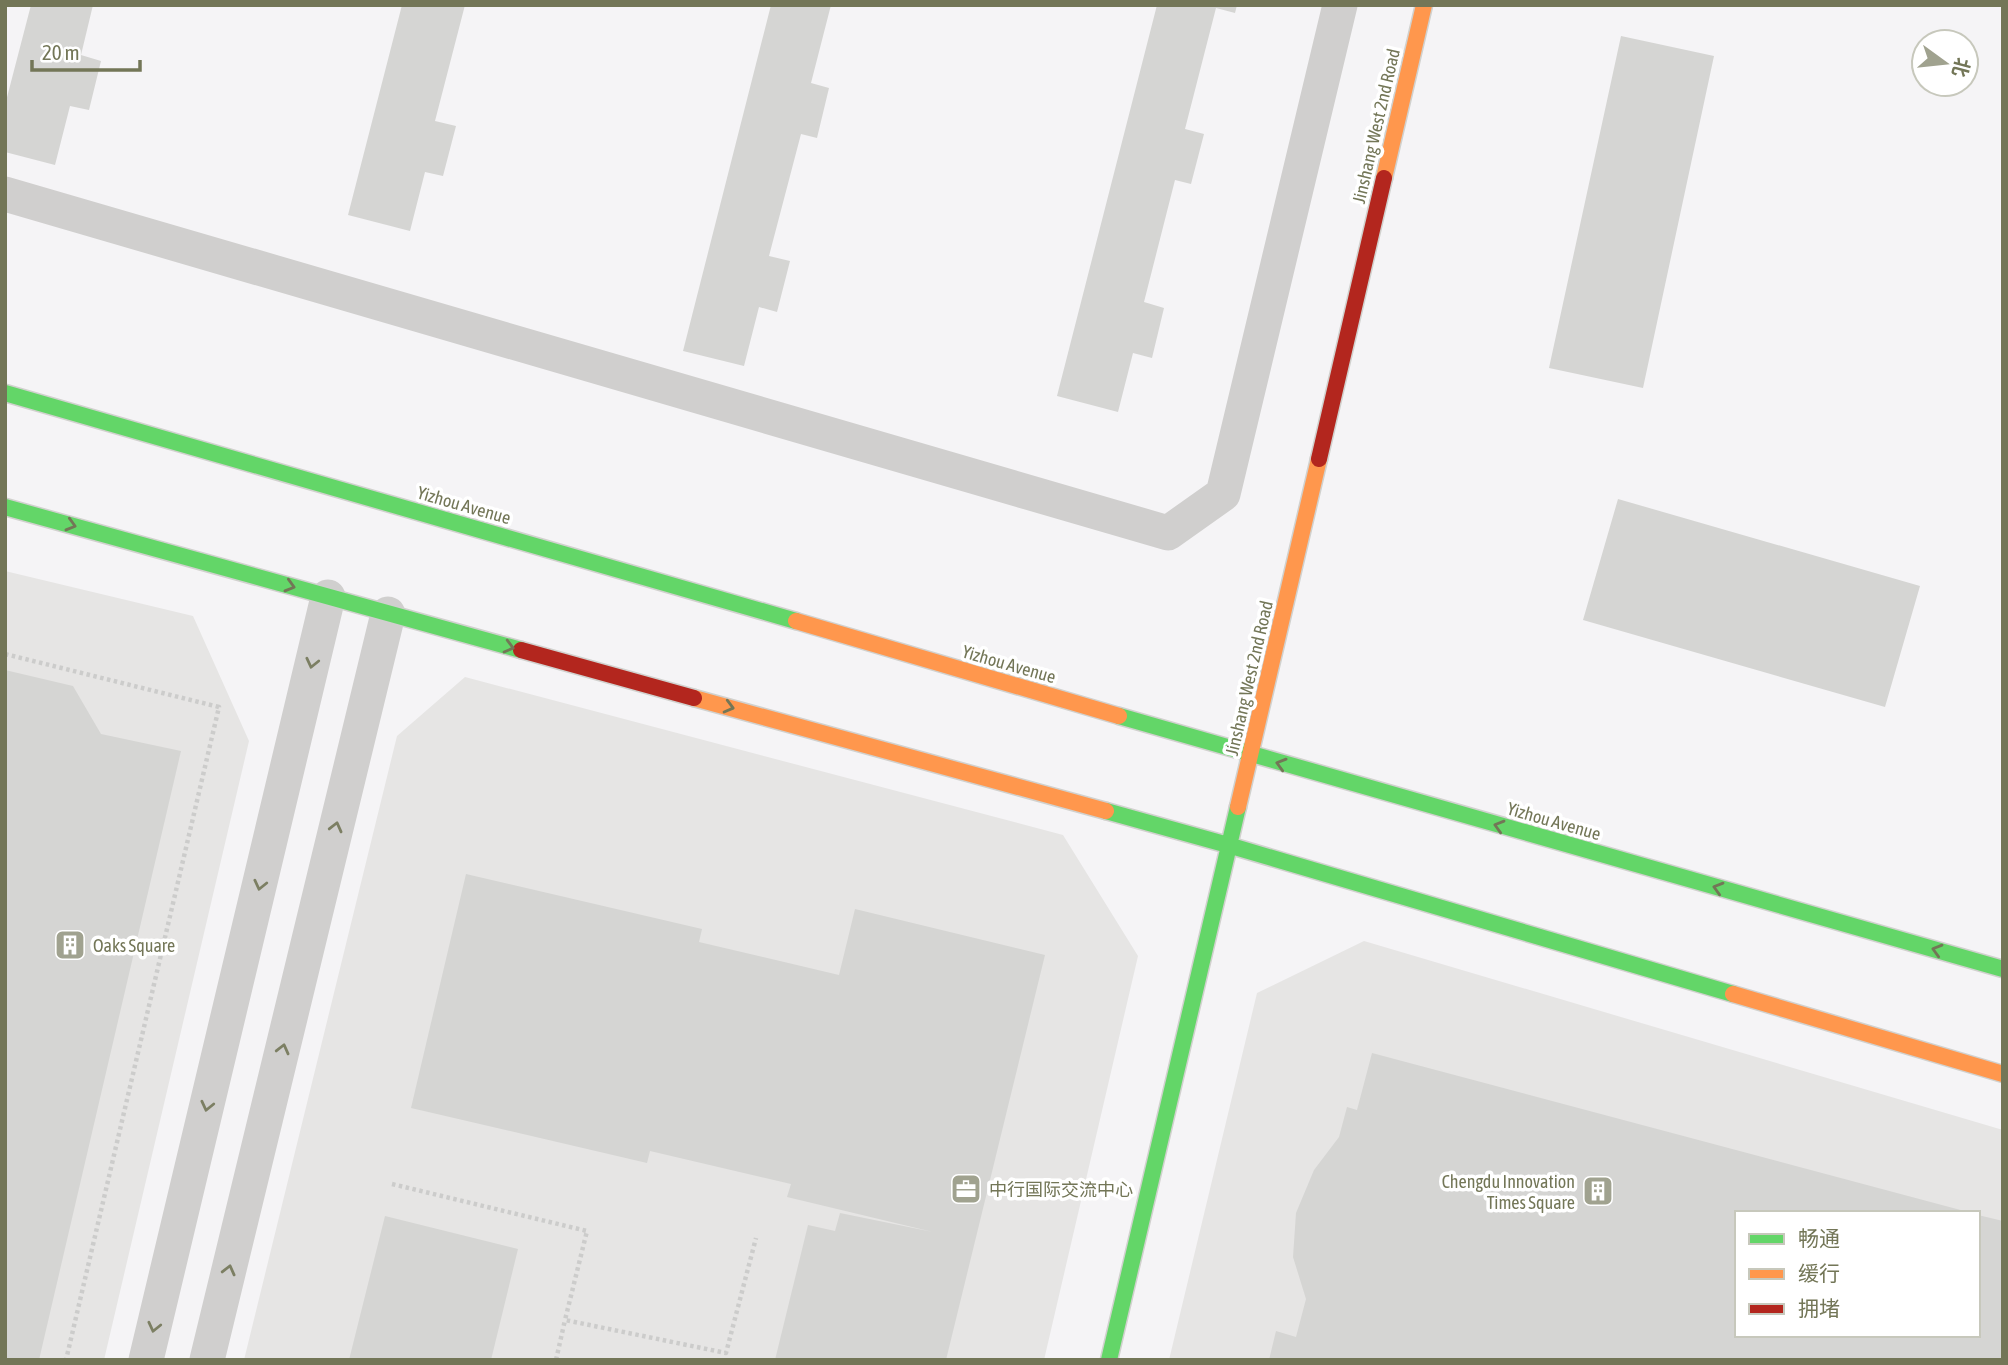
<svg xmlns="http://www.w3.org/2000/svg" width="2008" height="1365" font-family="'Asap Condensed','Noto Sans SC',sans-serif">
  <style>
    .built { fill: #e6e5e4; fill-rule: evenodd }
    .building { fill: #d5d5d3 }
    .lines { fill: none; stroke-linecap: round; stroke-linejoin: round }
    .fast-casing { stroke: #d1d1ce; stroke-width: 19 }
    .slow-casing { stroke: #d1d1ce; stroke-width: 19 }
    .jam-casing { stroke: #d1d1ce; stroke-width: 19 }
    .path { stroke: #cccccb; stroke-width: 4.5; stroke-dasharray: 3.5 3.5; stroke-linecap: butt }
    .street { stroke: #d0cfce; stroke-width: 35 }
    .fast { stroke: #63d668; stroke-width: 16 }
    .slow { stroke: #ff974d; stroke-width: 16 }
    .jam { stroke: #b3261e; stroke-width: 16 }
    .oneway { stroke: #737657 }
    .oneway2 { stroke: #7c7f63 }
    .labels { text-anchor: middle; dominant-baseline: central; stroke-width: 7; stroke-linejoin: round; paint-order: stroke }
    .street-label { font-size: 18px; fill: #737657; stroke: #fff }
    .poi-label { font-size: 18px; fill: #737657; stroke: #fff; text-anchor: start }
  </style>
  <rect width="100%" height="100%" fill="#f5f4f6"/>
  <path class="built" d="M5 571 193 616 249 741 104 1360H5Z
    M465 677 1063 835 1138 956 1044 1360H244L397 736Z
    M1364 941 2003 1130V1360H1169L1257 993ZM1737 1213H1978V1335H1737Z"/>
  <path class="building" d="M31 5H93L81 55 101 61 89 110 70 106 55 165 5 152V105Z
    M402 5H465L435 121 456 126 443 176 425 172 410 231 348 215Z
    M771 5H831L811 83 829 88 817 138 801 134 769 256 790 261 777 312 759 307 744 366 683 351Z
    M1157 5H1237L1235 13 1216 8 1185 129 1204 134 1191 184 1175 180 1144 302 1164 308 1152 358 1133 353 1118 412 1057 396Z
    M1621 36 1714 56 1643 388 1549 368Z
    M1618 499 1920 586 1885 707 1583 620Z
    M5 670 73 686 101 734 181 751 39 1360H5Z
    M466 874 702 929 699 942 839 975 855 909 1045 955 946 1360H775L808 1225 835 1231 840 1213 933 1232 787 1197 791 1184 650 1151 647 1163 411 1108Z
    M1372 1053 1968 1212 1737 1213V1335H1978V1215L2003 1221V1360H1269L1276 1331 1296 1337 1306 1299 1293 1257 1296 1213 1314 1170 1339 1137 1347 1107 1357 1110Z
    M385 1216 518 1249 491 1360H349Z"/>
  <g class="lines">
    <g class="fast-casing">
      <path id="fast" d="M5 393 796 621
        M5 507 521 650
        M1119 716 2003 969
        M1106 811 1228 845 1733 994
        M1109 1360 1238 807"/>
    </g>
    <g class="slow-casing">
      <path id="slow" d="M1384 178 1424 5
        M796 621 1119 716
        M694 698 1106 811
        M1238 807 1319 459
        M1733 994 2003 1074"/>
    </g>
    <g class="jam-casing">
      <path id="jam" d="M1319 459 1384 178
        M521 650 694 698"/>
    </g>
    <path class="path" d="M5 654 219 707 66 1360
      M392 1184 587 1231 565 1320 726 1353 756 1238
      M556 1360 565 1320"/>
    <path class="street" d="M5 194 1168 533 1223 494 1340 5
      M146 1360 328 597
      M207 1360 388 614"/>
    <use href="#fast" class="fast"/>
    <use href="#slow" class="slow"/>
    <use href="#jam" class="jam"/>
  </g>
  <defs><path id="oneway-chevron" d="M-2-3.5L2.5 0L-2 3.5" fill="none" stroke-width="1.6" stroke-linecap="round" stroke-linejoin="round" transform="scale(1.75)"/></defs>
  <g class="oneway">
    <use href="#oneway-chevron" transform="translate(71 525) rotate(16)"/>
    <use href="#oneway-chevron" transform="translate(290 586) rotate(16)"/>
    <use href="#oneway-chevron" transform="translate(509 647) rotate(15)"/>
    <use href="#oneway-chevron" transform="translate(729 707) rotate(15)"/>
    <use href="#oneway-chevron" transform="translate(1281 764) rotate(-164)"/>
    <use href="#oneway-chevron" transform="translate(1499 826) rotate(-164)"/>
    <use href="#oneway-chevron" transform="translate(1718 888) rotate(-164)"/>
    <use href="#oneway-chevron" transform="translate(1937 950) rotate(-164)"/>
  </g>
  <g class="oneway2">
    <use href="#oneway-chevron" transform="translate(312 663) rotate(103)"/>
    <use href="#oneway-chevron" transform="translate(336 827) rotate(-76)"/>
    <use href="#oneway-chevron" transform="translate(260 885) rotate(103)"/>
    <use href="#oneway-chevron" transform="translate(283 1049) rotate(-76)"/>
    <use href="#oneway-chevron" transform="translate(207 1106) rotate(103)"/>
    <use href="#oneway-chevron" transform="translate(229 1270) rotate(-76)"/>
    <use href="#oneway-chevron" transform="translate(154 1327) rotate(103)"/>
  </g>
  <defs>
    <g id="building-square" transform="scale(1.575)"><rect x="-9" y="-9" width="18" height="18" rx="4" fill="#a0a28f" stroke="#fff"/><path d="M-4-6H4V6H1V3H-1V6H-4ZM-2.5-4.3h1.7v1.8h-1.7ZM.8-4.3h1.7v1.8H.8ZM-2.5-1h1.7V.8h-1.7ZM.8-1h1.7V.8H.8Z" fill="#fff"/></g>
    <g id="office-square" transform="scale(1.575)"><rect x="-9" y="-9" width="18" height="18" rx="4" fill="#a0a28f" stroke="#fff"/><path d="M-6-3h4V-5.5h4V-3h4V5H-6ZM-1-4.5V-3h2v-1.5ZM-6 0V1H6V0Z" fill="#fff"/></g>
  </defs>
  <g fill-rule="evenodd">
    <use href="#building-square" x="70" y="945"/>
    <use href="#office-square" x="966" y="1189"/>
    <use href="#building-square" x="1598" y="1191"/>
  </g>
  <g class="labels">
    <g class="street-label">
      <text transform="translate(1376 126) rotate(-77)">Jinshang West 2nd Road</text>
      <text transform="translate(464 505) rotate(16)">Yizhou Avenue</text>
      <text transform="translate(1009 664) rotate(16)">Yizhou Avenue</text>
      <text transform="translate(1249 678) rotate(-77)">Jinshang West 2nd Road</text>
      <text transform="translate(1554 821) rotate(16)">Yizhou Avenue</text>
    </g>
    <g class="poi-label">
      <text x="93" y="945">Oaks Square</text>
      <text x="1575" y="1181" text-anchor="end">Chengdu Innovation<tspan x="1575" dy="21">Times Square</tspan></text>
      <text x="989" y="1189">中行国际交流中心</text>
    </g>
  </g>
  <rect width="2008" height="1365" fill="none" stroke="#737657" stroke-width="14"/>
  <rect x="1735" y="1211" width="245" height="126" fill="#ffffff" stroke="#c7c8bc" stroke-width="2"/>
  <rect x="1749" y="1234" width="35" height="10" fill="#63d668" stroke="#c7c8bc" stroke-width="2"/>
  <text x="1798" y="1246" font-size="21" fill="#737657">畅通</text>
  <rect x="1749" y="1269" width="35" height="10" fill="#ff974d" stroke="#c7c8bc" stroke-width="2"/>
  <text x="1798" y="1281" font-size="21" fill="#737657">缓行</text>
  <rect x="1749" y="1304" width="35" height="10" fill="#b3261e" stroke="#c7c8bc" stroke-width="2"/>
  <text x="1798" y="1316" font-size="21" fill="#737657">拥堵</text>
  <g transform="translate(1945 63) rotate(105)"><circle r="33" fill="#ffffff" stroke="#c7c8bc" stroke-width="2"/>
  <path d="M0-5L12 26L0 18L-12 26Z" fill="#a0a28f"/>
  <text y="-10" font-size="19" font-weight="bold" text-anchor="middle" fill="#737657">北</text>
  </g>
  <path d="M32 60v10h108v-10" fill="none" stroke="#737657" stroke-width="3.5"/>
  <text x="42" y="60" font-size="21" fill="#737657" stroke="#ffffff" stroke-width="5" paint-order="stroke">20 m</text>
</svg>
